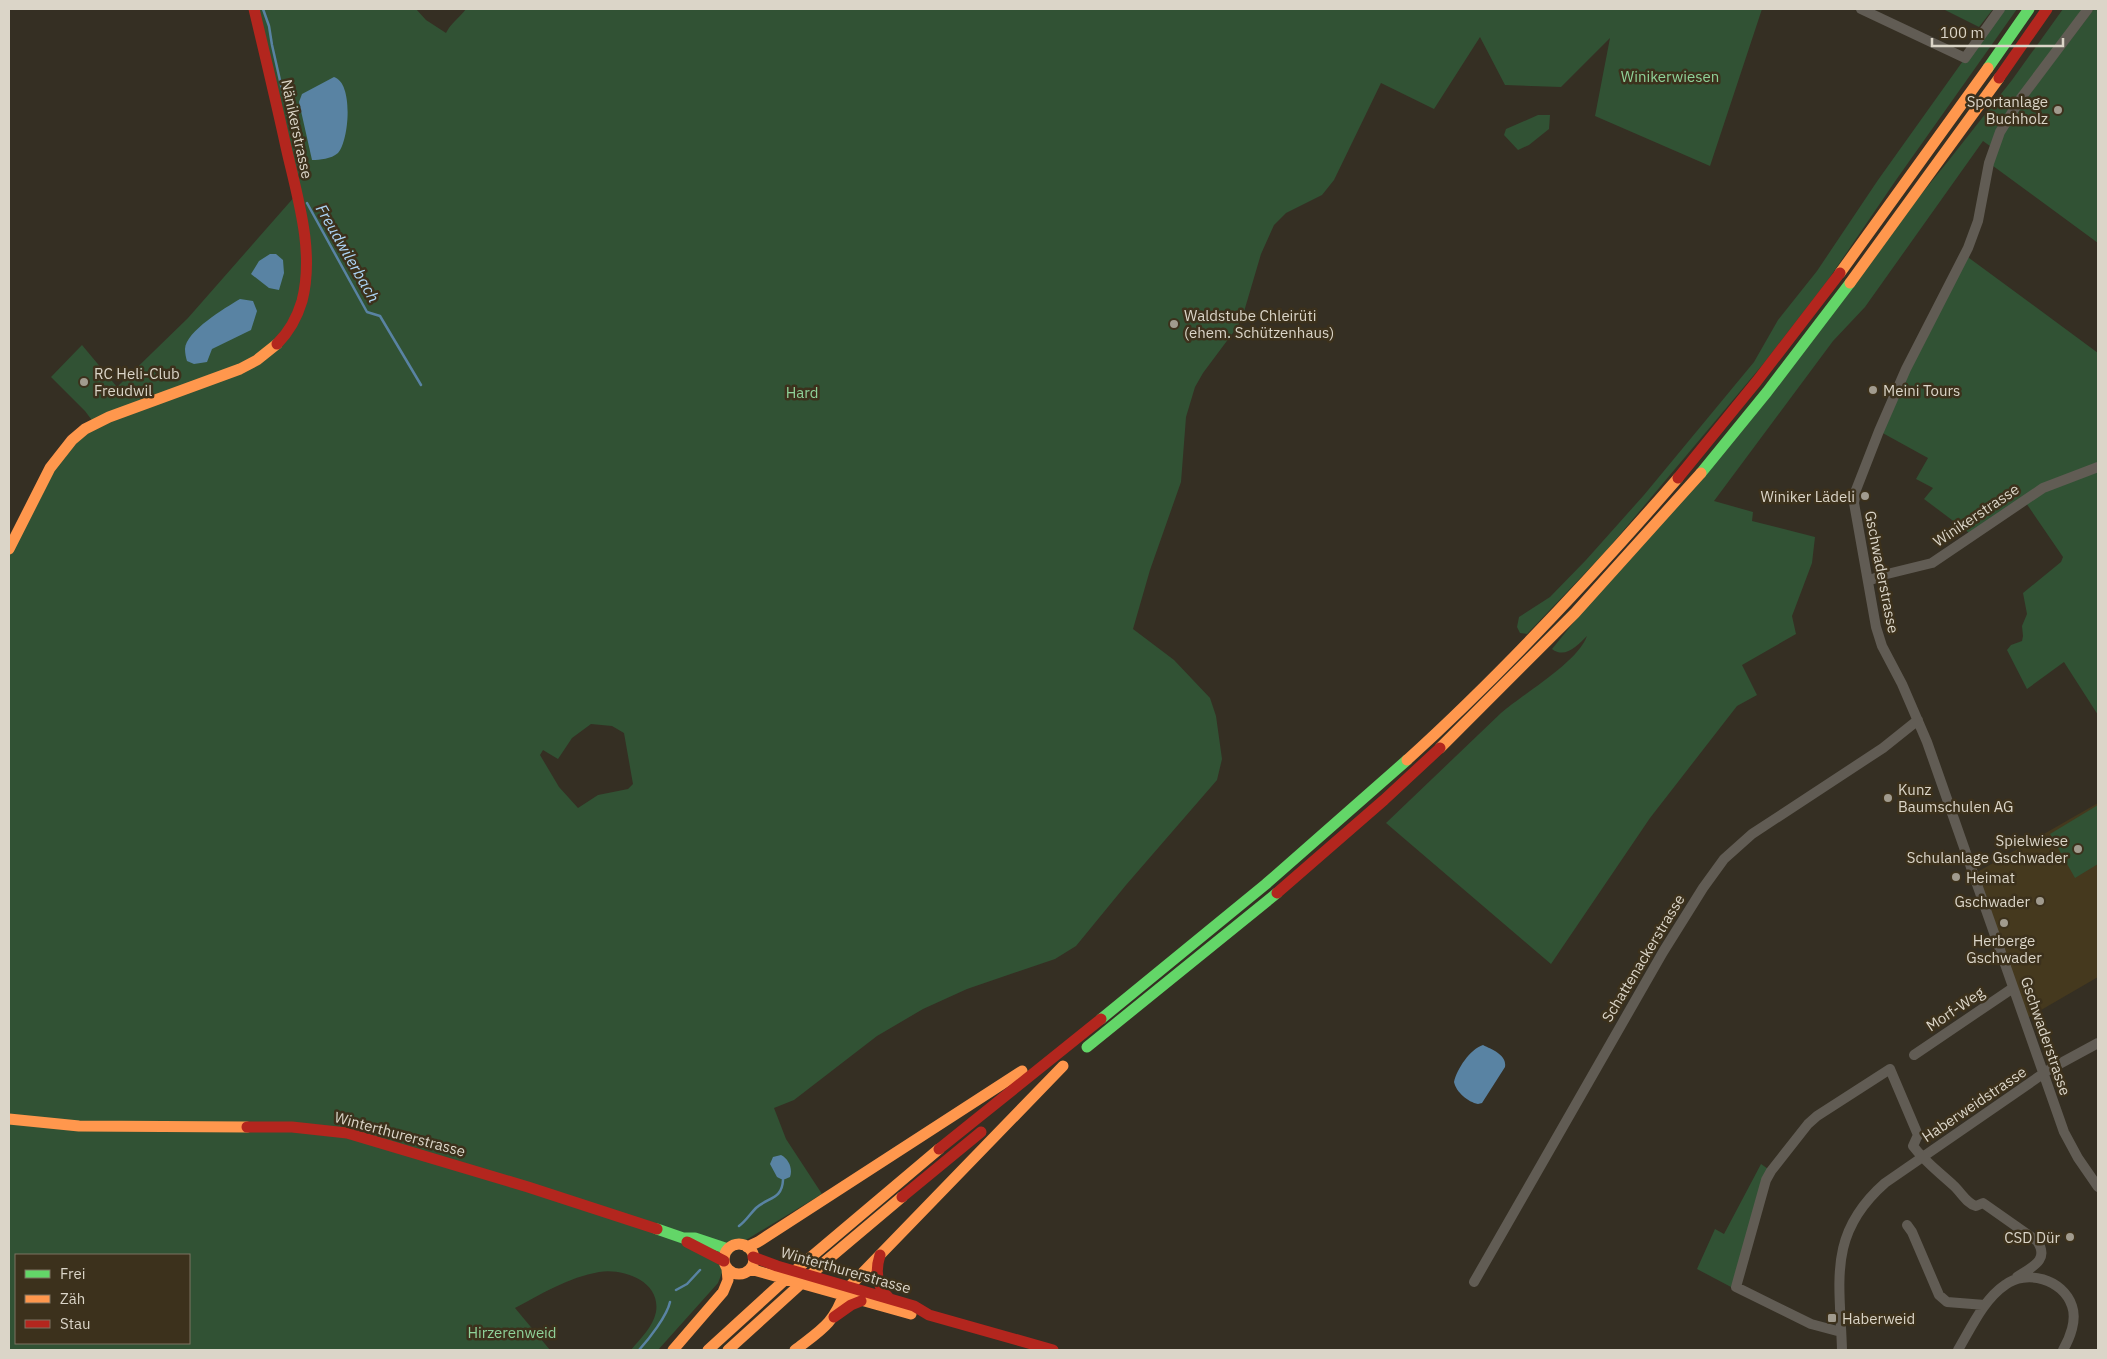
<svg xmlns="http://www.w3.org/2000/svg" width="2107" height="1359" font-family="'IBM Plex Sans',sans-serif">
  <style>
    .built { fill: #45391e }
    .green { fill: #315234; fill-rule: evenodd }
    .water { fill: #5983a3 }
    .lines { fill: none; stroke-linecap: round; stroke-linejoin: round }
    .stream { stroke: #5983a3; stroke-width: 2.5 }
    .street { stroke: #615c54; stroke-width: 10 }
    .fast { stroke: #63d668; stroke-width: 11 }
    .slow { stroke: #ff974d; stroke-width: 11 }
    .jam { stroke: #b3261e; stroke-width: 11 }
    .poi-dot { fill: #a19b8e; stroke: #3c311c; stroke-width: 2 }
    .labels { text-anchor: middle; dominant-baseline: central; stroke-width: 5; stroke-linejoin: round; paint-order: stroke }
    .park-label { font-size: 15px; fill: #8fd299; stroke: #3c311c }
    .poi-label { font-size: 15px; fill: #dbd5c8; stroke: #3c311c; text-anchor: start }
    .street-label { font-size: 15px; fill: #dbd5c8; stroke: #3c311c }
    .water-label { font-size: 16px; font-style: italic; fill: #aed5f7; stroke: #3c311c }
  </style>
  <rect width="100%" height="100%" fill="#352f23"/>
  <path class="built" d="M2098 803V977L2024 1020 1972 875Z"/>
  <path class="green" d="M254 9H416L426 20 446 33C451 23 459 18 466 9H1762L1710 166 1595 116 1610 38 1561 87 1505 85 1480 37 1434 109 1381 83 1334 180 1322 195 1286 213 1274 225 1261 254 1243 315 1238 326 1203 373 1195 387 1186 417 1181 482 1150 570 1133 629 1174 660 1210 698 1216 716 1222 759 1217 780 1126 885 1076 946 1055 959 967 989 923 1009 877 1036 794 1100 774 1108 786 1139 822 1194 746 1240H730L731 1247 728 1249 725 1265 718 1283 658 1350H631C640 1339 653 1327 656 1312 661 1281 623 1268 599 1272 569 1277 541 1294 515 1308L550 1350H9V549L46 477 94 423 85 411 51 377 82 345 117 387 188 318 296 195ZM591 724 612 726 624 733 633 784 628 789 598 795 578 808 559 787 540 755 543 750 558 759 572 738ZM16 1255H189V1343H16Z
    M1943 9H1993L1979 27Z
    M2000 9H2017L1896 180 1828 280 1764 363 1607 550 1527 634 1520 633 1517 627 1519 617 1550 597 1586 560 1644 495 1754 362 1778 320 1817 271 1878 180Z
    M2063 9H2083L2003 117 1990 146 1983 141 1865 307 1833 341 1714 501 1753 512 1752 521 1815 537 1812 563 1792 616 1796 634 1742 665 1757 695 1737 706 1650 818 1551 964 1386 823 1501 713C1523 694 1578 662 1587 636 1577 646 1565 659 1552 649L1949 160 2012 80Z
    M2094 9H2098V243L1989 163 2012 117Z
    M1538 115H1550L1549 129 1529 145 1518 150 1504 135 1506 129Z
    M1965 255 2098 353V715L2064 662 2027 689 2007 650 2011 645 2022 641 2023 636 2022 626 2027 614 2023 593 2061 562 2063 557 2024 500 1972 535 1924 499 1933 488 1916 479 1928 458 1879 431Z
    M2098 805V864L2075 878 2050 834Z
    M1761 1164 1771 1171 1747 1245 1731 1287 1697 1269 1715 1229 1724 1234Z"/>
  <path class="water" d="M334 77C354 83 349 141 338 153 331 159 320 160 312 160L299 102 302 94Z
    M270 254H276L283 260 284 273 279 290 269 288 251 274 259 261Z
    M240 299 253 301 257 311 251 330 212 349 207 362 194 364 187 361C186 358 185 353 185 349 186 331 225 308 240 299Z
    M1483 1045C1493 1050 1507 1055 1505 1067L1482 1103 1478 1104C1468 1102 1456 1092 1454 1082 1457 1069 1470 1049 1483 1045Z
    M781 1155C789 1159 793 1169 790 1177L783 1180 777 1177 770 1164 773 1157Z"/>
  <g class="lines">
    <path class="stream" d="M263 9 269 26 272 45 288 116 291 121 299 168
      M307 203 367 312 380 316 421 385
      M739 1226C746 1221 750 1214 756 1208 768 1197 782 1200 783 1180
      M676 1290 687 1284 700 1270
      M639 1350C649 1339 667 1316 670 1302"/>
    <path class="street" d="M1861 9 1965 58 2000 9
      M2088 9 2021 98 2000 132 1989 163 1978 221 1968 248 1906 369 1879 431 1856 490 1854 503 1876 627 1882 646 1902 684 1927 742 2064 1132 2078 1158 2098 1187
      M1868 581 1883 575 1932 563 2043 488 2098 467
      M1914 1055 2013 988
      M1907 1225 1912 1232 1939 1295 1947 1302 1985 1305
      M1474 1282 1663 952 1703 888 1724 859 1752 834 1883 748 1918 720
      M1841 1332 1811 1324 1736 1287 1766 1180 1771 1171 1808 1124 1817 1116 1890 1069 1918 1135 1913 1146C1925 1162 1939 1172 1953 1185 1961 1192 1966 1203 1976 1206L1983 1203 2037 1241C2050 1260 2032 1267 2017 1277
      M1842 1350C1840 1281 1827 1234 1885 1183L2050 1069 2098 1043
      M1958 1350C1971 1328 1984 1299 2005 1285 2026 1269 2063 1279 2072 1306 2077 1320 2070 1338 2063 1350"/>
    <path class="fast" d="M1988 68 2029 9
      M1701 473 1767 392 1850 283
      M1101 1019 1266 884 1407 760
      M1087 1047 1277 893
      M657 1229 683 1238H695L728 1249"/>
    <path class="slow" d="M1840 273 1988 68
      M1850 283 1999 78
      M9 549 50 468 72 440 85 429 109 417 240 369 257 360 277 344
      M1440 748 1575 613 1701 473
      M1407 760C1504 672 1592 577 1678 478
      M9 1119 79 1126 247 1127
      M724 1259a15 15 0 1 1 30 0a15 15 0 1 1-30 0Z
      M747 1247 758 1242 1022 1071
      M750 1269 911 1314
      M673 1350 723 1292 728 1280 727 1269
      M708 1350 798 1268 939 1149
      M728 1350 826 1261 902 1197
      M795 1350C821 1330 834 1324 845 1291L1063 1066"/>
    <path class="jam" d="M254 9C265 55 276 101 286 147 297 196 315 251 302 301 297 318 289 332 277 344
      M1999 78 2047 9
      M1678 478 1757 381 1840 273
      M1277 893 1384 800 1440 748
      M247 1127H292L347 1133 528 1187 657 1229
      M939 1149 1101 1019
      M902 1197 981 1132
      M687 1242 724 1261
      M880 1255C875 1271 876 1286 889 1298
      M753 1257 777 1266 914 1306 929 1315 1053 1350
      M834 1317 851 1305 861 1301"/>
  </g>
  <g class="poi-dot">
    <circle cx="2058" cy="110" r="5"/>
    <circle cx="1174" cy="324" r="5"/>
    <circle cx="84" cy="382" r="5"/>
    <circle cx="1873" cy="390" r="5"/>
    <circle cx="1865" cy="496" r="5"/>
    <circle cx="1888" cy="798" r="5"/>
    <circle cx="2078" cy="849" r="5"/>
    <circle cx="1956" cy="877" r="5"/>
    <circle cx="2040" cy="901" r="5"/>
    <circle cx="2004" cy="923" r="5"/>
    <circle cx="2070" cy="1237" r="5"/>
    <rect x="1827" y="1313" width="10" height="10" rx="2.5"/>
  </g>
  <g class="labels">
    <g class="park-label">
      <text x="1670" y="76">Winikerwiesen</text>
      <text x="802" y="392">Hard</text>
      <text x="512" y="1332">Hirzerenweid</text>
    </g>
    <g class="poi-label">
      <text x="2048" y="101" text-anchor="end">Sportanlage<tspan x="2048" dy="17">Buchholz</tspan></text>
      <text x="1184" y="315">Waldstube Chleirüti<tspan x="1184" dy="17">(ehem. Schützenhaus)</tspan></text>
      <text x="94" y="373">RC Heli-Club<tspan x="94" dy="17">Freudwil</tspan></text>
      <text x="1883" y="390">Meini Tours</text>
      <text x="1855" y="496" text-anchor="end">Winiker Lädeli</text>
      <text x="1898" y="789">Kunz<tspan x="1898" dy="17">Baumschulen AG</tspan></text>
      <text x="2068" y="840" text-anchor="end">Spielwiese<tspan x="2068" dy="17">Schulanlage Gschwader</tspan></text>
      <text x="1966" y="877">Heimat</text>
      <text x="2030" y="901" text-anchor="end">Gschwader</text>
      <text x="2004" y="940" text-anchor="middle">Herberge<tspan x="2004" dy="17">Gschwader</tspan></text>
      <text x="2060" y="1237" text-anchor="end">CSD Dür</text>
      <text x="1842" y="1318">Haberweid</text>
    </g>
    <g class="street-label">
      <text transform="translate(297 129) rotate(78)">Nänikerstrasse</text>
      <text transform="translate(1976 515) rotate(-34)">Winikerstrasse</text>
      <text transform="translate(1882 572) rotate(79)">Gschwaderstrasse</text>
      <text transform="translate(1643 958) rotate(-59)">Schattenackerstrasse</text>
      <text transform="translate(1955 1009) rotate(-34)">Morf-Weg</text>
      <text transform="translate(2046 1036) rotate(71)">Gschwaderstrasse</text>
      <text transform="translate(1974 1104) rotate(-34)">Haberweidstrasse</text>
      <text transform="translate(400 1134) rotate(15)">Winterthurerstrasse</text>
      <text transform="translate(846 1270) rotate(16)">Winterthurerstrasse</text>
    </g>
    <g class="water-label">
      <text transform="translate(348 253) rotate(60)">Freudwilerbach</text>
    </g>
  </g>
  <rect width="2107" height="1359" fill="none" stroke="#dbd5c8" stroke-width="20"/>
  <rect x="15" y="1254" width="175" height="90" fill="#3c311c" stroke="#7c7361"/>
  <rect x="25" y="1270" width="25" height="8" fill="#63d668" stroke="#7c7361"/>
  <text x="60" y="1279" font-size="15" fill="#dbd5c8">Frei</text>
  <rect x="25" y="1295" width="25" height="8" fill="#ff974d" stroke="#7c7361"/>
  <text x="60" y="1304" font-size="15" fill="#dbd5c8">Zäh</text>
  <rect x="25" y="1320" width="25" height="8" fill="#b3261e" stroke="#7c7361"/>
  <text x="60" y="1329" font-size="15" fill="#dbd5c8">Stau</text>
  <path d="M1932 38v8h131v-8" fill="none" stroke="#dbd5c8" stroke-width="2.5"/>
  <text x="1940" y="38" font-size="15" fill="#dbd5c8" stroke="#3c311c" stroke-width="4" paint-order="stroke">100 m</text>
</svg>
